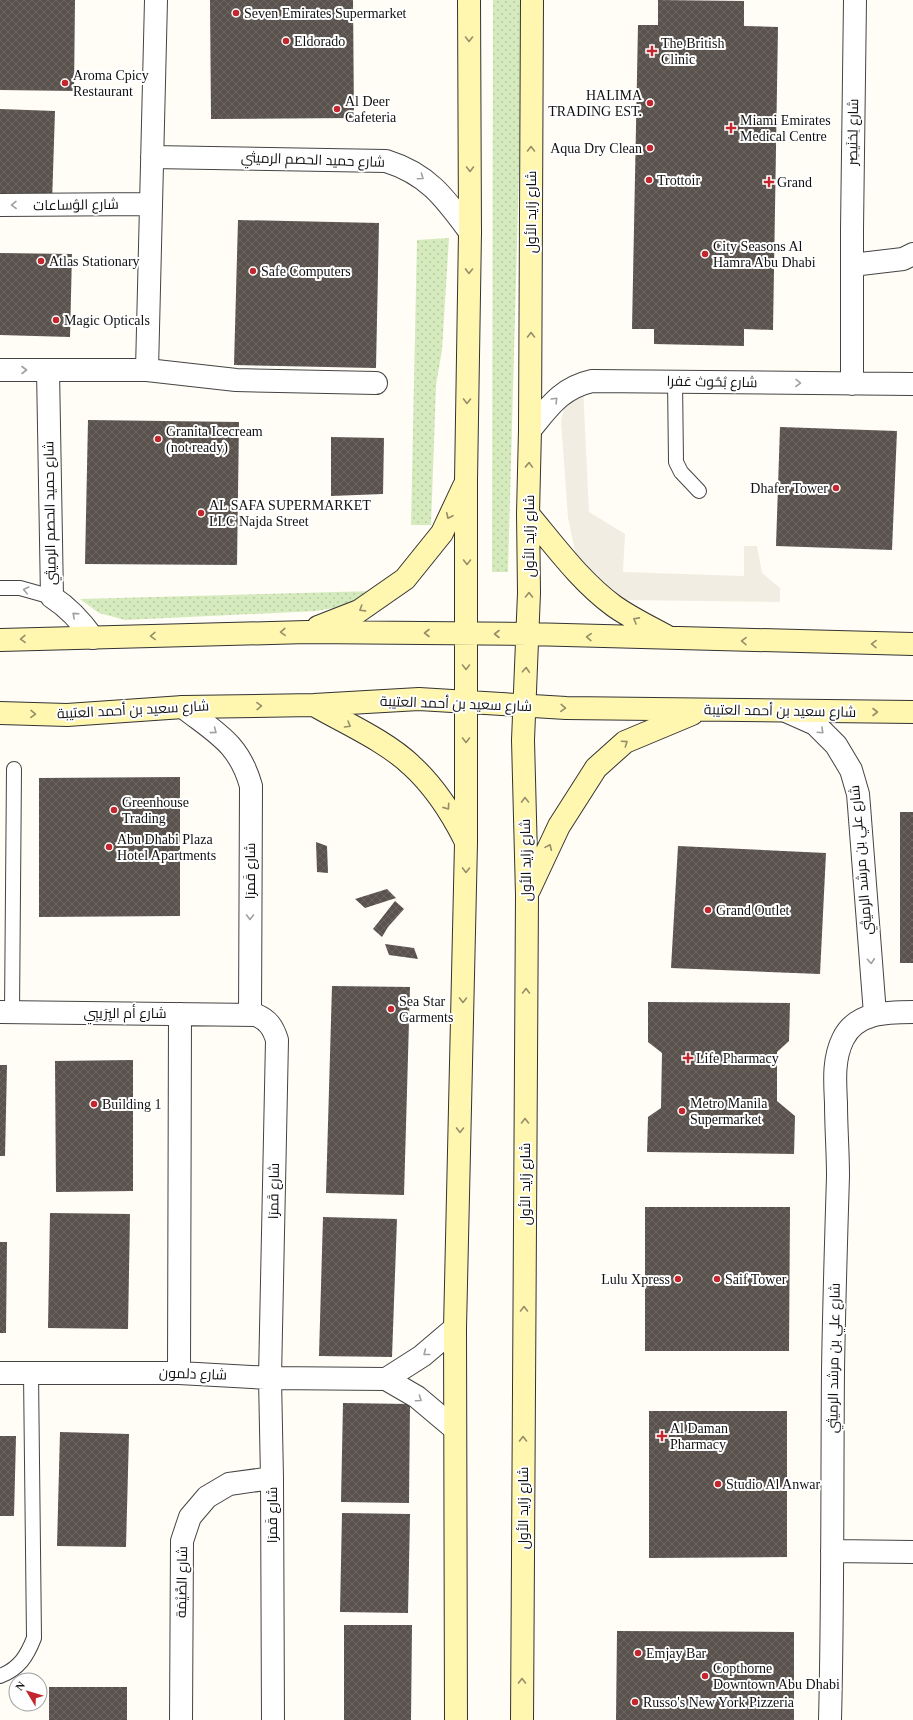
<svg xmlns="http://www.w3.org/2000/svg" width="913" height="1720" font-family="'Times New Roman',Cairo,serif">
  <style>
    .grass { fill: url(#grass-dots) }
    .plaza { fill: #f1ede2 }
    .building { fill: url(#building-cross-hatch) }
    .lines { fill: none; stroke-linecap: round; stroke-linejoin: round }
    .lane-casing { stroke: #444; stroke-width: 16 }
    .street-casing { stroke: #444; stroke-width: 24 }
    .secondary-casing { stroke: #333; stroke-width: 24 }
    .lane { stroke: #fff; stroke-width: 14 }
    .street { stroke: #fff; stroke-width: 22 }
    .secondary { stroke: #fff6b0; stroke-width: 22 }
    .oneway { stroke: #948f68 }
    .oneway2 { stroke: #a0a0a0 }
    .poi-dot { fill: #c4262e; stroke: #fff; stroke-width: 1.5 }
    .labels { text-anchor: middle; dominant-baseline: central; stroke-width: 4; stroke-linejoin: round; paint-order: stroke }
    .poi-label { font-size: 14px; fill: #111; stroke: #fff; text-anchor: start }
    .street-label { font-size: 14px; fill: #111; stroke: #fff }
  </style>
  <defs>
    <pattern id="grass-dots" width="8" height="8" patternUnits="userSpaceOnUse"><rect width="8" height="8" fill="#d5ebbd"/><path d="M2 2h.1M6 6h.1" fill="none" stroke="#b6c8a1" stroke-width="1.8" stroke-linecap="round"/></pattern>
    <pattern id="building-cross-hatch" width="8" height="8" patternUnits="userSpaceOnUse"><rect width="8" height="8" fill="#5a524d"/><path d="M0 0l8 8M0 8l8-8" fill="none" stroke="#6d6662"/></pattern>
  </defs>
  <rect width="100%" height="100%" fill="#fffdf5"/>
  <path class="grass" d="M493 0H522V59L508 572H492Z
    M449 238 442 350 436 385 431 525H411L417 240Z
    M374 591 346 606 316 611 125 620 99 613 80 599Z"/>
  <path class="plaza" d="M583 387 589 512 625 534 623 572 744 576V546H757L762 573 780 588V602L622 600 612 596 576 555 568 518 561 421 567 395Z"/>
  <path class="building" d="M0 0H75L74 91 0 90Z
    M210 0H353L354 118 211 119Z
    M658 0 744 1V26L778 27 773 330 744 329V346L654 344V329H632L638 25H658Z
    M0 109 55 111 52 203 0 201Z
    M238 220 379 223 376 368 234 365Z
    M0 253 72 254 70 337 0 335Z
    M88 420 239 422 237 565 85 564Z
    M780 427 897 431 892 550 776 546Z
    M331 437 384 438 383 494 331 496Z
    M180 777V916L39 917V778Z
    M900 812H913V963H900Z
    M316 842 327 846 328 873 317 872Z
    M678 846 826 853 820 974 671 968Z
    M387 889 396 898 365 908 355 899Z
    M395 901 404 909 388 927 382 937 373 929Z
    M385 944 414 948 418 959 389 955Z
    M332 986 410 987 404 1195 326 1193Z
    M648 1002 790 1003 789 1041 777 1052V1101L795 1116 794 1154 647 1152 648 1117 661 1108 662 1053 648 1042Z
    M133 1060V1191L56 1192 55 1061Z
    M0 1065H7L5 1156H0Z
    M645 1207H790L789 1351H645Z
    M50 1213 130 1214 128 1329 48 1328Z
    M323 1217 397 1219 392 1357 319 1356Z
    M0 1242H7L6 1333H0Z
    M343 1403 410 1404 409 1503 341 1502Z
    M649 1411H787V1557L649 1558Z
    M60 1432 129 1434 126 1547 57 1546Z
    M0 1436H16L14 1516H0Z
    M342 1513 410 1514 408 1613 340 1612Z
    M344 1625H412L411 1720H344Z
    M617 1631 794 1632V1720H616Z
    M49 1687H127V1720H49Z"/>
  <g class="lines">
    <g class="lane-casing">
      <path id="lane" d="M675 381 676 462 681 472 699 491
        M0 588H20L52 597
        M12 1012 14 769
        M0 1676C19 1669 27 1656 34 1638L31 1373"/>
    </g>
    <g class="street-casing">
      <path id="street" d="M152 157 386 161C428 174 445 198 470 232
        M0 205 151 204
        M852 265 903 259 913 254
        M0 370H147L236 380 376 383
        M48 370 52 597C69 608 81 621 93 638
        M147 370 156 0
        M852 384V229L855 0
        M530 430C549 407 561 388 592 381L913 384
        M183 707C216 733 239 743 251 786L250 1015
        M788 712 815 724 836 745 851 770 858 794 859 806 875 1014
        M0 1012 256 1015C268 1020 273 1027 277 1040L270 1378 272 1478 273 1720
        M0 1373H179L270 1378 386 1379 417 1397 455 1429
        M179 1373 180 1014
        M386 1379 422 1356 455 1328
        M832 1551 913 1552
        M181 1720 182 1541 190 1517 207 1497 229 1484 272 1478
        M830 1720C833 1604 832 1488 833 1371 834 1306 836 1241 838 1176 838 1152 836 1127 836 1103 835 1082 833 1059 843 1039 856 1012 887 1012 913 1012"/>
    </g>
    <g class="secondary-casing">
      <path id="secondary" d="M528 514C555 546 580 581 614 606 631 618 650 627 668 637
        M318 627 359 611 405 579 442 533 464 486
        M0 640 307 632 528 634 913 644
        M314 705C345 723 386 741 411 765 434 786 451 812 465 840
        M0 713 67 715 183 707 314 705 419 699 566 708 913 712
        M529 890 559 826 596 768 625 742 692 714
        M456 1720 455 1328 466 843V481L470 232 469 0
        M522 1720 527 895 523 740 529 593 528 514 530 430 532 0"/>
    </g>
    <use href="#lane" class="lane"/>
    <use href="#street" class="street"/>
    <use href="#secondary" class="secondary"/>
  </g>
  <defs><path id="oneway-chevron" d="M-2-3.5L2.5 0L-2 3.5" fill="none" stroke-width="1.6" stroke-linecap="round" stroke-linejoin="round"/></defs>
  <g class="oneway">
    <use href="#oneway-chevron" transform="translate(469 39) rotate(90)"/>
    <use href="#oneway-chevron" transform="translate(531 149) rotate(-90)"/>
    <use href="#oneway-chevron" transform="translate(470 169) rotate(90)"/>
    <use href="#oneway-chevron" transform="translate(469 271) rotate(91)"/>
    <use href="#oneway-chevron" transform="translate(531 335) rotate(-90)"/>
    <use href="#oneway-chevron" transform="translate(467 401) rotate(91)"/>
    <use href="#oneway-chevron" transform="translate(529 465) rotate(-88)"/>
    <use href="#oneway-chevron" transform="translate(449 516) rotate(115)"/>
    <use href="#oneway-chevron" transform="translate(467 562) rotate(90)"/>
    <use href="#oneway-chevron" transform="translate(529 595) rotate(-89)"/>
    <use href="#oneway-chevron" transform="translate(362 609) rotate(148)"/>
    <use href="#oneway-chevron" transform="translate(636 620) rotate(-151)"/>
    <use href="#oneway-chevron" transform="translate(283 632) rotate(178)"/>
    <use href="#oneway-chevron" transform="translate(427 633) rotate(-180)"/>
    <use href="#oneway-chevron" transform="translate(497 634) rotate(-180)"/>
    <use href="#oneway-chevron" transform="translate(153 636) rotate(178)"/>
    <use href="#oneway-chevron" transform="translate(589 637) rotate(-178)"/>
    <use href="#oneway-chevron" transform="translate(23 639) rotate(178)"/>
    <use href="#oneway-chevron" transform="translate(744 641) rotate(-179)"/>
    <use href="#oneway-chevron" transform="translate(874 644) rotate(-179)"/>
    <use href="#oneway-chevron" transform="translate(466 667) rotate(90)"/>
    <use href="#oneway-chevron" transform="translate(526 670) rotate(-87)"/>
    <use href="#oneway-chevron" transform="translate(259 706) rotate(-1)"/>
    <use href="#oneway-chevron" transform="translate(563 708) rotate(3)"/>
    <use href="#oneway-chevron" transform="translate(875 712)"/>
    <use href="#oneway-chevron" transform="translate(33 714) rotate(1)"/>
    <use href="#oneway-chevron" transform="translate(348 725) rotate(30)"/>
    <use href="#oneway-chevron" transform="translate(466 740) rotate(90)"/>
    <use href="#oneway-chevron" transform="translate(625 743) rotate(-34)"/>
    <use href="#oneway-chevron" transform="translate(525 800) rotate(-91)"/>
    <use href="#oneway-chevron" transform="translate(447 807) rotate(55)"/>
    <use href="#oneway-chevron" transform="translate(549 847) rotate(-66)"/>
    <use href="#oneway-chevron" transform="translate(466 870) rotate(91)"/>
    <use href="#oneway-chevron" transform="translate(526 991) rotate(-90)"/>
    <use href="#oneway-chevron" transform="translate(463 1000) rotate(91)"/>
    <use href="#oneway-chevron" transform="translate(525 1121) rotate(-90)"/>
    <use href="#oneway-chevron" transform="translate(460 1130) rotate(91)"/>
    <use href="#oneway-chevron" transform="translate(524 1309) rotate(-90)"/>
    <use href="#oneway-chevron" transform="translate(523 1439) rotate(-90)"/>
    <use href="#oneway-chevron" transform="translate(522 1681) rotate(-90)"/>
  </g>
  <g class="oneway2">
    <use href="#oneway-chevron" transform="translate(421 177) rotate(35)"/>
    <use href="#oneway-chevron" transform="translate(14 205) rotate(179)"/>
    <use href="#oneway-chevron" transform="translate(24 370)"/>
    <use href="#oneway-chevron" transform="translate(798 383) rotate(1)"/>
    <use href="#oneway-chevron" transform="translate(555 400) rotate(-45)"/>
    <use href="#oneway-chevron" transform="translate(26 590) rotate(-167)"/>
    <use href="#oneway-chevron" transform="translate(75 615) rotate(-138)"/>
    <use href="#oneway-chevron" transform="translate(214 731) rotate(37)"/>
    <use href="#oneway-chevron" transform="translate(821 731) rotate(43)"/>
    <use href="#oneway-chevron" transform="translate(250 917) rotate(90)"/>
    <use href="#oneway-chevron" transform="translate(871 961) rotate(86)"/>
    <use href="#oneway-chevron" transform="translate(426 1353) rotate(142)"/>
    <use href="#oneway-chevron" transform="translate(419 1399) rotate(35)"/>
  </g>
  <g class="poi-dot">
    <circle cx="236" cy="13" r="4"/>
    <circle cx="286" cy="41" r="4"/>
    <path d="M650 45h4v4h4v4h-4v4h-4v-4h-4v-4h4z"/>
    <circle cx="65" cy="83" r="4"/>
    <circle cx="650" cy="103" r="4"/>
    <circle cx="337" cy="109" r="4"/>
    <path d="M729 122h4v4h4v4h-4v4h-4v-4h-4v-4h4z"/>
    <circle cx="650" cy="148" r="4"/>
    <circle cx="649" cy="180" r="4"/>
    <path d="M767 176h4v4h4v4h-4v4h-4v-4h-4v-4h4z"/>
    <circle cx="705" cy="254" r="4"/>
    <circle cx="41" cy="261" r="4"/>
    <circle cx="253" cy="271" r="4"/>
    <circle cx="56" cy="320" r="4"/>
    <circle cx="158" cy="439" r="4"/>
    <circle cx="836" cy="488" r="4"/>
    <circle cx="201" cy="513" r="4"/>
    <circle cx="114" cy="810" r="4"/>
    <circle cx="109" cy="847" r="4"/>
    <circle cx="708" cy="910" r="4"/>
    <circle cx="391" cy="1009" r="4"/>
    <path d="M686 1052h4v4h4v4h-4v4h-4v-4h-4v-4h4z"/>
    <circle cx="94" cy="1104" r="4"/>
    <circle cx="682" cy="1111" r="4"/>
    <circle cx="678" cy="1279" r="4"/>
    <circle cx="717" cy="1279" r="4"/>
    <path d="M660 1430h4v4h4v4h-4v4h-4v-4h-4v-4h4z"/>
    <circle cx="718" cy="1484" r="4"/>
    <circle cx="638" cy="1653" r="4"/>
    <circle cx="705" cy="1676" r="4"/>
    <circle cx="635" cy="1702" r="4"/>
  </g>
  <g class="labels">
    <g class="poi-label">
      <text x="244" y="13">Seven Emirates Supermarket</text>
      <text x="294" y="41">Eldorado</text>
      <text x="661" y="43">The British<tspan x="661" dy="16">Clinic</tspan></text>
      <text x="73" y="75">Aroma Cpicy<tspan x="73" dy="16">Restaurant</tspan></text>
      <text x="642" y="95" text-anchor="end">HALIMA<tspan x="642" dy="16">TRADING EST.</tspan></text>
      <text x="345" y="101">Al Deer<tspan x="345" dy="16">Cafeteria</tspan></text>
      <text x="740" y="120">Miami Emirates<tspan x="740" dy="16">Medical Centre</tspan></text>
      <text x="642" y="148" text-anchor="end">Aqua Dry Clean</text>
      <text x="657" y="180">Trottoir</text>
      <text x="777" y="182">Grand</text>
      <text x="713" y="246">City Seasons Al<tspan x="713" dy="16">Hamra Abu Dhabi</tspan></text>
      <text x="49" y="261">Atlas Stationary</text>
      <text x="261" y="271">Safe Computers</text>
      <text x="64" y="320">Magic Opticals</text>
      <text x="166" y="431">Granita Icecream<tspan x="166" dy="16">(not ready)</tspan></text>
      <text x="828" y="488" text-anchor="end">Dhafer Tower</text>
      <text x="209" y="505">AL SAFA SUPERMARKET<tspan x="209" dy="16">LLC Najda Street</tspan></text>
      <text x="122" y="802">Greenhouse<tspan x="122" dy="16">Trading</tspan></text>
      <text x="117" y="839">Abu Dhabi Plaza<tspan x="117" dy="16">Hotel Apartments</tspan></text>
      <text x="716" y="910">Grand Outlet</text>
      <text x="399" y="1001">Sea Star<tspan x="399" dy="16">Garments</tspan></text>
      <text x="696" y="1058">Life Pharmacy</text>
      <text x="690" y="1103">Metro Manila<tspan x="690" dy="16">Supermarket</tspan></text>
      <text x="102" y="1104">Building 1</text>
      <text x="670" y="1279" text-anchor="end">Lulu Xpress</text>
      <text x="725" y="1279">Saif Tower</text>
      <text x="670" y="1428">Al Daman<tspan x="670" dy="16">Pharmacy</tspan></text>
      <text x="726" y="1484">Studio Al Anwar</text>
      <text x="646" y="1653">Emjay Bar</text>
      <text x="713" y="1668">Copthorne<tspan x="713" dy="16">Downtown Abu Dhabi</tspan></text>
      <text x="643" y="1702">Russo's New York Pizzeria</text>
    </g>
    <g class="street-label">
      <text transform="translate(853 132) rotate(-89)">شارع لِخنَيصِر</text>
      <text transform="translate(313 160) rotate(2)">شارع حميد الحصم الرميثي</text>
      <text transform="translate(76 205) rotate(-1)">شارع الوُساعات</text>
      <text transform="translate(531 212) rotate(-90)">شارع زايد الأول</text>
      <text transform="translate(712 382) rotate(1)">شارع بُحُوث عَفرا</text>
      <text transform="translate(50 513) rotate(-91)">شارع حميد الحصم الرميثي</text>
      <text transform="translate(529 536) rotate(-90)">شارع زايد الأول</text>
      <text transform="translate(456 704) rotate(2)">شارع سعيد بن أحمد العتيبة</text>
      <text transform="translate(133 710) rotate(-3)">شارع سعيد بن أحمد العتيبة</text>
      <text transform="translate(780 711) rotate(1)">شارع سعيد بن أحمد العتيبة</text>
      <text transform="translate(526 860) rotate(-91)">شارع زايد الأول</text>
      <text transform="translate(861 860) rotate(-95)">شارع علي بن مرشد الرميثي</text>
      <text transform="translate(250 871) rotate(-90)">شارع قَمرَا</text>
      <text x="125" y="1013">شارع أم اليِرَيبِي</text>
      <text transform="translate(525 1184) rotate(-90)">شارع زايد الأول</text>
      <text transform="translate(274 1191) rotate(-89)">شارع قَمرَا</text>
      <text transform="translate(834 1358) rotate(-89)">شارع علي بن مرشد الرميثي</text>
      <text transform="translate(193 1374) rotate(2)">شارع دلمون</text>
      <text transform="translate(523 1508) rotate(-90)">شارع زايد الأول</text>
      <text transform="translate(272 1515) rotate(-90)">شارع قَمرَا</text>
      <text transform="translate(182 1582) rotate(-89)">شارع الصَّيْمَة</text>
    </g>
  </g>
  <g transform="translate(28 1692) rotate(308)"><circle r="19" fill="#ffffff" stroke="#a0a0a0"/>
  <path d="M0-3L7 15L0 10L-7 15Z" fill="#c4262e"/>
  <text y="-6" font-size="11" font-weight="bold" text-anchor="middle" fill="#111111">N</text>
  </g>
</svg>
